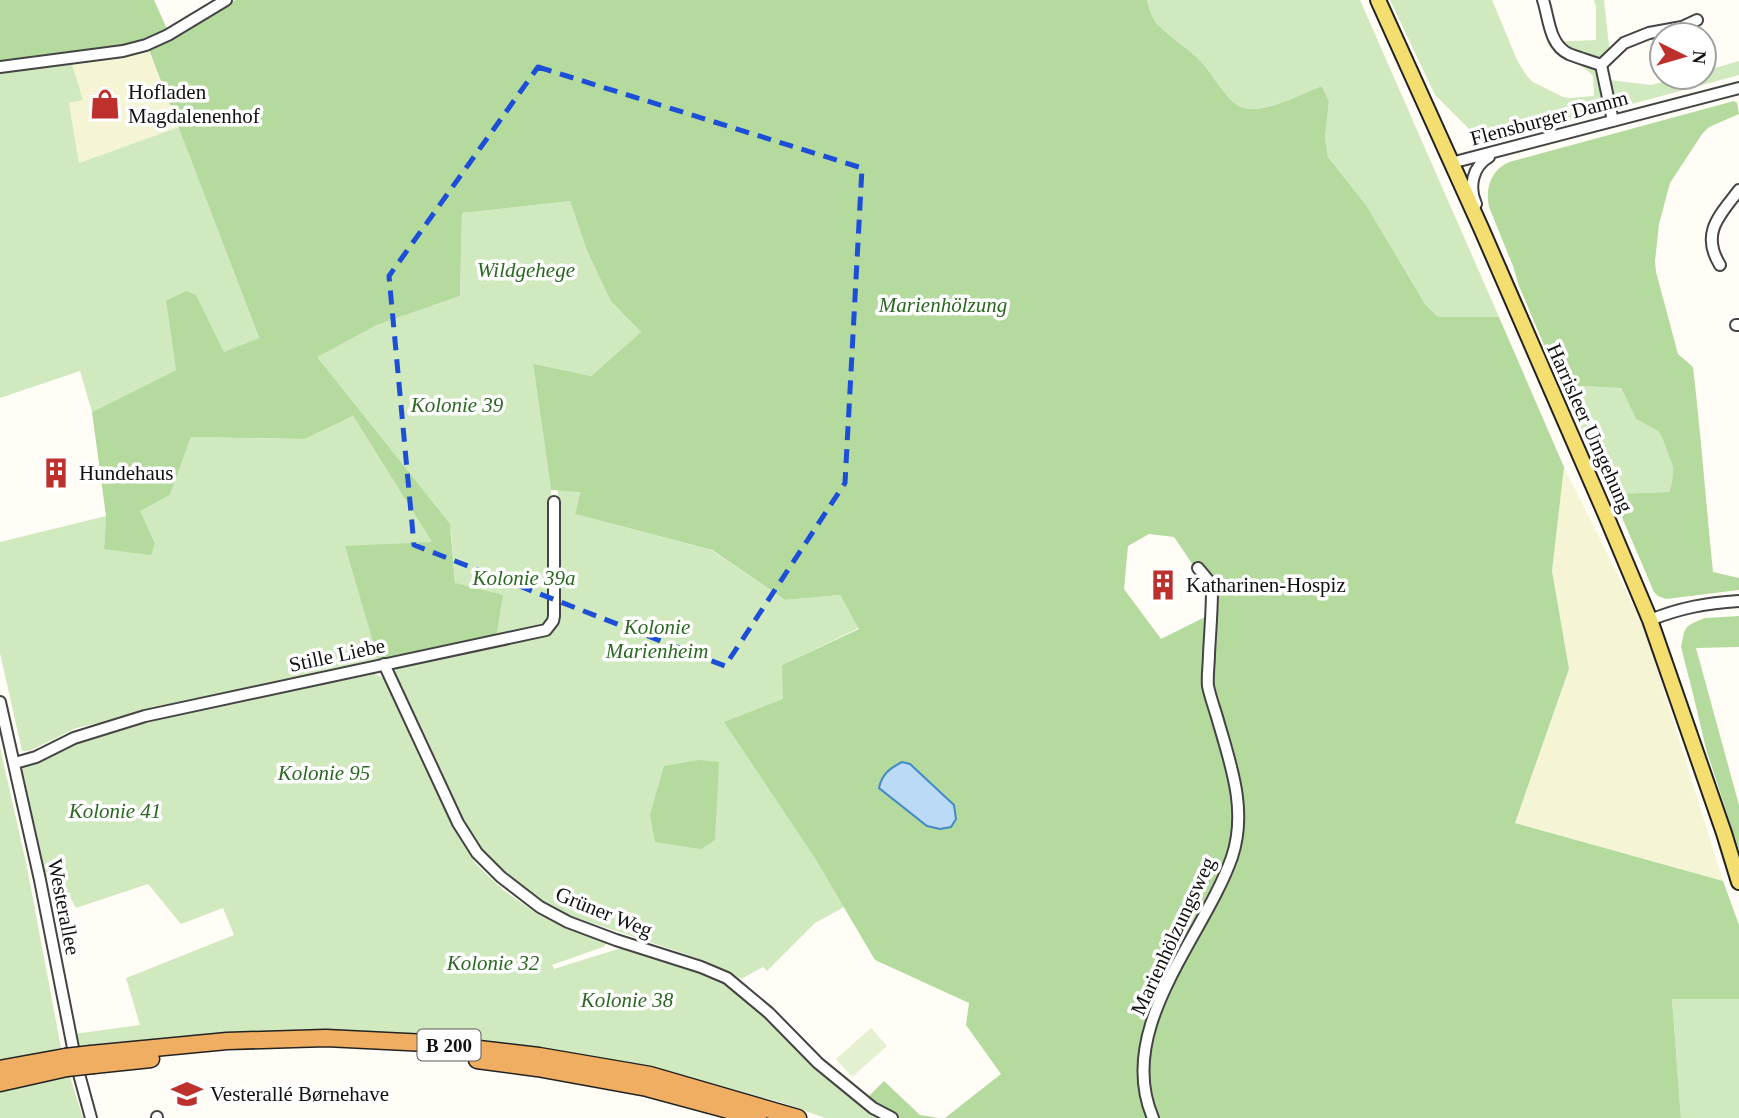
<svg xmlns="http://www.w3.org/2000/svg" width="1739" height="1118" font-family="'Times New Roman',serif">
  <style>
    .farmland { fill: #f5f5d5 }
    .green { fill: #d1e9be }
    .forest { fill: #b4da9e; fill-rule: evenodd }
    .pitch { fill: #e3f1d0 }
    .water { fill: #bbdaf5; stroke: #438aca; stroke-width: 2 }
    .lines { fill: none; stroke-linecap: round; stroke-linejoin: round }
    .minor-casing { stroke: #444; stroke-width: 14 }
    .major-casing { stroke: #222; stroke-width: 18 }
    .highway-casing { stroke: #222; stroke-width: 19 }
    .minor { stroke: #fff; stroke-width: 10 }
    .major { stroke: #f4de6f; stroke-width: 14 }
    .highway { stroke: #f0ae62; stroke-width: 16 }
    .highway-bridge-casing { stroke: #222; stroke-width: 19; stroke-linecap: butt }
    .highway-bridge { stroke: #f0ae62; stroke-width: 16 }
    .marked { fill: none; stroke: #1d4ed8; stroke-width: 5; stroke-dasharray: 14 9; stroke-linejoin: round }
    .labels { text-anchor: middle; dominant-baseline: central; stroke-width: 7; stroke-linejoin: round; paint-order: stroke }
    .shield { fill: #fff; stroke: #585858; stroke-width: 2 }
    .shield-label { font-size: 19px; font-weight: bold; fill: #111 }
    .poi-label { font-size: 21px; fill: #111; stroke: #fff; text-anchor: start }
    .street-label { font-size: 21px; fill: #111; stroke: #fff }
    .park-label { font-size: 21px; font-style: italic; fill: #2a6821; stroke: #fff }
  </style>
  <rect width="100%" height="100%" fill="#fffdf5"/>
  <path class="farmland" d="M149 49 179 127 79 163 69 103 82 99 71 61Z
    M1564 467 1645 629 1723 881 1515 823 1569 669 1552 571Z"/>
  <path class="green" d="M1147 0H1360L1499 317H1443L1437 316 1425 304 1366 205 1328 157 1325 138 1329 102 1322 86C1301 94 1266 113 1244 108 1228 104 1214 76 1203 64 1190 49 1172 39 1158 25 1152 19 1149 8 1147 0Z
    M1390 0H1492L1517 60 1527 76 1533 82 1563 97 1570 98 1594 96 1593 76C1580 60 1556 62 1547 42L1596 40V7L1594 0H1604L1611 64 1607 71 1609 80 1651 85 1682 77H1704V71L1739 61V75L1492 142 1477 137 1435 95Z
    M71 61 83 100 69 103 79 163 179 127 259 339 224 352 196 296 166 301 176 370 92 412 80 371 0 398V71Z
    M570 201 587 251 611 300 641 332 591 376 533 365 551 490V616L545 627 496 637 455 583 451 530 316 357 377 325 460 296 462 213Z
    M1561 385 1621 388 1636 419 1658 431 1662 436 1673 467 1672 482 1669 492 1612 494Z
    M353 416 432 542 379 662 76 728 29 751H22L0 653V542L106 516 104 549 155 542 139 511 170 495 191 437 303 439Z
    M558 490 580 491 575 514 711 550 785 600 840 595 859 628 782 665 813 855 844 907 815 923 767 971 763 967 741 979 706 961 568 915 540 899 508 876 483 852 462 817 394 674 397 667 546 633 558 619Z
    M374 674 385 678 450 820 476 864 503 890 539 915 567 929 607 943 603 947 552 965 554 969 621 948 631 949 712 976 737 991 816 1067 878 1116 876 1118H825L783 1103 688 1077 618 1062 532 1047 451 1037 378 1033 285 1032 196 1035 77 1046 74 1034 140 1025 126 978 234 935 223 908 181 924 148 884 76 908 58 876 46 877 17 765 76 739 149 719Z
    M0 747 27 867 61 1048 0 1061Z
    M1672 998 1739 999V1118H1681Z
    M70 1077 83 1118H0V1092Z"/>
  <path class="forest" d="M0 0H154L171 38 210 17 235 0H1147C1149 8 1152 19 1158 25 1172 39 1190 49 1203 64 1214 76 1228 104 1244 108 1267 113 1301 94 1322 86L1329 102 1325 138 1328 157 1366 205 1425 304 1437 316 1443 317H1499L1564 467 1552 571 1569 669 1515 823 1723 881 1739 925V999H1672L1681 1118H945L1001 1074 966 1025 969 1003 875 960 813 855 724 722 783 699 782 665 859 629 840 595 785 600 712 550 575 514 580 492 551 490 533 364 591 376 641 332 611 301 587 251 570 201 462 213 460 296 377 325 317 357 450 524 455 583 503 595 496 637 379 662 345 546 432 542 353 416 304 439 191 437 170 495 140 511 155 543 151 555 104 549 106 516 92 412 176 370 166 301 186 291 196 295 224 352 259 338 145 39C101 53 47 59 0 61ZM1149 534 1174 537 1208 587 1207 616 1161 639 1124 589 1128 546ZM902 762 910 764 954 805 927 826Z
    M1734 101 1737 103 1739 114 1709 127 1702 134 1670 183 1659 224 1655 261 1656 272 1678 354 1693 367C1701 435 1706 504 1713 572L1739 578V590L1666 599 1658 596 1654 592 1612 494 1669 492 1672 482 1673 467 1662 437 1658 431 1636 419 1621 388 1561 385 1519 286 1513 266 1489 207C1485 188 1491 170 1509 162Z
    M1739 616V647L1696 648 1739 805V850L1706 749 1694 698 1681 647 1684 632 1687 627 1693 623 1705 618Z
    M699 760 719 762 715 840 701 849 655 842 650 815 664 766Z
    M884 1081 920 1115 939 1118H900L868 1097Z"/>
  <path class="pitch" d="M871 1028 887 1046 852 1077 836 1059Z"/>
  <path class="water" d="M902 762 910 764 954 805 956 819 951 827 940 829 927 826 879 788C882 774 890 768 902 762Z"/>
  <g class="lines">
    <g class="minor-casing">
      <path id="minor" d="M1543 0C1549 18 1549 45 1569 54 1579 58 1590 61 1601 65L1613 121
        M1601 65 1624 43 1649 33 1682 27 1697 20
        M0 67 123 51 146 45 168 35 226 0
        M1451 163 1739 88
        M1476 204C1468 187 1473 166 1489 157
        M1720 265C1700 233 1720 215 1739 190
        M1736 325H1739
        M1650 620C1680 608 1706 603 1739 601
        M384 664 458 823 477 853 501 877 540 907 568 922 616 940 701 967 727 978 769 1013 818 1063 873 1108 892 1118
        M0 702 40 880 76 1063 91 1118
        M15 763 36 757 74 738 145 716 546 630 553 621 554 616V502
        M157 1118V1117
        M1153 1118C1114 1028 1204 937 1232 857 1248 809 1230 763 1217 717 1214 707 1210 696 1208 686 1207 676 1209 664 1209 654 1210 633 1212 612 1212 590L1208 580 1198 568"/>
    </g>
    <g class="major-casing">
      <path id="major" d="M1378 0 1481 228 1605 513 1650 620 1724 833 1739 882"/>
    </g>
    <g class="highway-casing">
      <path id="highway" d="M91 1054 227 1041 326 1038 427 1043 539 1056 650 1075 798 1118
        M477 1060 537 1068 647 1088 758 1118
        M94 1065 151 1059
        M0 1069 65 1057
        M0 1083 67 1068"/>
    </g>
    <use href="#minor" class="minor"/>
    <use href="#major" class="major"/>
    <use href="#highway" class="highway"/>
    <g class="highway-bridge-casing">
      <path id="highway-bridge" d="M65 1057 91 1054
        M67 1068 94 1065"/>
    </g>
    <use href="#highway-bridge" class="highway-bridge"/>
  </g>
  <path class="marked" d="M538 67 862 168 845 483 725 666 414 545 389 276Z"/>
  <defs>
    <g id="shop-bare" transform="scale(2.415)"><path d="M-5-2.5h2.3a2.7 3.5 0 0 1 5.4 0H5L5.5 6h-11ZM-1.5-2.5h3a1.5 2.3 0 0 0-3 0Z" fill="#be302b" stroke="#fff" stroke-width="2.5" paint-order="stroke"/></g>
    <g id="building-bare" transform="scale(2.415)"><path d="M-4-6H4V6H1V3H-1V6H-4ZM-2.5-4.3h1.7v1.8h-1.7ZM.8-4.3h1.7v1.8H.8ZM-2.5-1h1.7V.8h-1.7ZM.8-1h1.7V.8H.8Z" fill="#be302b" stroke="#fff" stroke-width="2.5" paint-order="stroke"/></g>
    <g id="school-bare" transform="scale(2.415)"><path d="M0-5L7-2L0 1L-7-2ZM-4 1L0 2.5L4 1V4Q0 6-4 4Z" fill="#be302b" stroke="#fff" stroke-width="2.5" paint-order="stroke"/></g>
  </defs>
  <g fill-rule="evenodd">
    <use href="#shop-bare" x="105" y="104"/>
    <use href="#building-bare" x="56" y="473"/>
    <use href="#building-bare" x="1163" y="585"/>
    <use href="#school-bare" x="187" y="1094"/>
  </g>
  <g class="labels">
    <rect class="shield" x="417.5" y="1029.5" width="63" height="31" rx="5"/>
    <g class="shield-label">
      <text x="449" y="1045">B 200</text>
    </g>
    <g class="poi-label">
      <text x="128" y="92">Hofladen<tspan x="128" dy="24">Magdalenenhof</tspan></text>
      <text x="79" y="473">Hundehaus</text>
      <text x="1186" y="585">Katharinen-Hospiz</text>
      <text x="210" y="1094">Vesterallé Børnehave</text>
    </g>
    <g class="street-label">
      <text transform="translate(1549 118) rotate(-15)">Flensburger Damm</text>
      <text transform="translate(1590 428) rotate(66)">Harrisleer Umgehung</text>
      <text transform="translate(337 655) rotate(-12)">Stille Liebe</text>
      <text transform="translate(64 907) rotate(79)">Westerallee</text>
      <text transform="translate(604 912) rotate(22)">Grüner Weg</text>
      <text transform="translate(1173 936) rotate(-65)">Marienhölzungsweg</text>
    </g>
    <g class="park-label">
      <text x="526" y="270">Wildgehege</text>
      <text x="943" y="305">Marienhölzung</text>
      <text x="457" y="405">Kolonie 39</text>
      <text x="524" y="578">Kolonie 39a</text>
      <text x="657" y="627">Kolonie<tspan x="657" dy="24">Marienheim</tspan></text>
      <text x="324" y="773">Kolonie 95</text>
      <text x="115" y="811">Kolonie 41</text>
      <text x="493" y="963">Kolonie 32</text>
      <text x="627" y="1000">Kolonie 38</text>
    </g>
  </g>
  <g transform="translate(1683 56) rotate(95)"><circle r="33" fill="#ffffff" stroke="#a0a0a0" stroke-width="2"/>
  <path d="M0-5L12 26L0 18L-12 26Z" fill="#be302b"/>
  <text y="-10" font-size="19" font-weight="bold" text-anchor="middle" fill="#111111">N</text>
  </g>
</svg>
